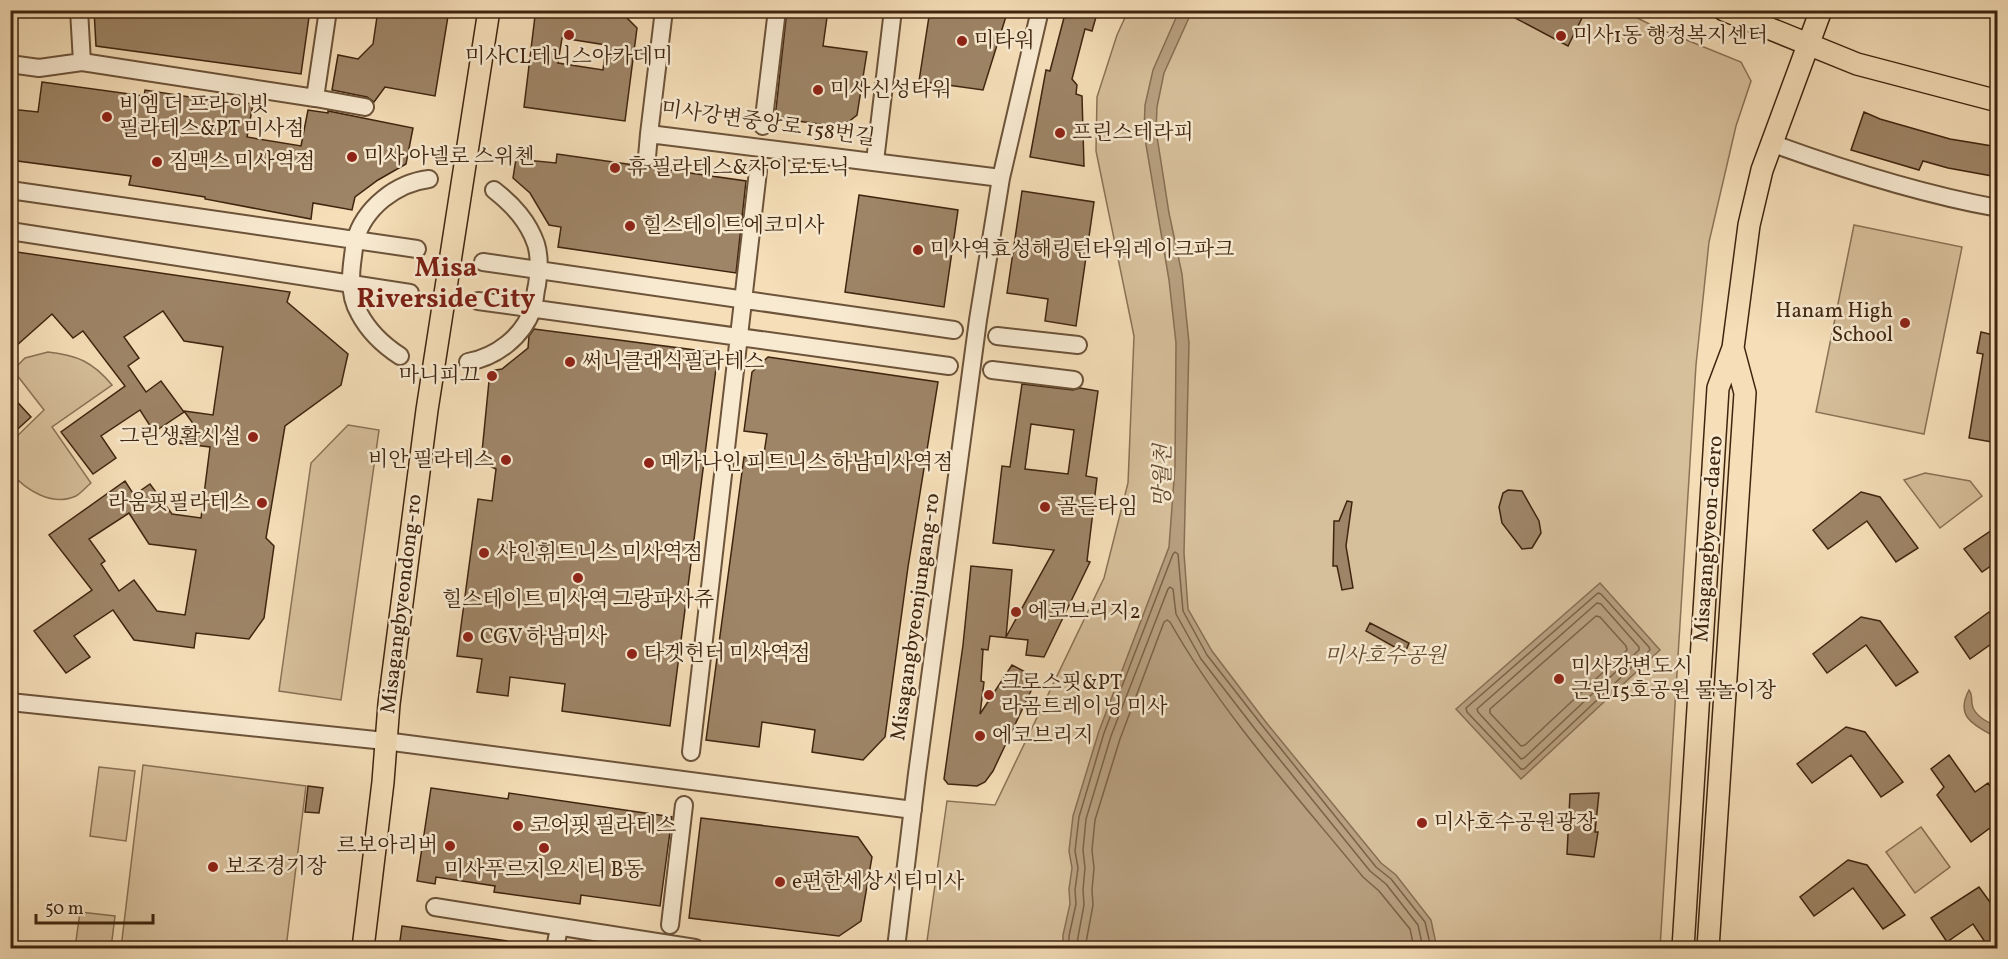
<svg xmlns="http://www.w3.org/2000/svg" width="2008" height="959" font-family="Vollkorn,'Noto Serif KR',serif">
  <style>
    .green { fill: #d6bf9b; stroke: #8a7255; stroke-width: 1.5 }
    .water { fill: #b79f7f; stroke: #876e52; stroke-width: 1.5 }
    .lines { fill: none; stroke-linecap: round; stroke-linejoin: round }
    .shore { stroke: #7b6247; stroke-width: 1.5 }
    .building { fill: #9e8567; stroke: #3f250f; stroke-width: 1.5; fill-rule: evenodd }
    .minor-casing { stroke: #6c5339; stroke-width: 20 }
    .major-casing { stroke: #3f250f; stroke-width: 24 }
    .minor { stroke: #f8ead1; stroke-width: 16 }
    .major { stroke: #f5deb8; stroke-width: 21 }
    .poi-dot { fill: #8f2418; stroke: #f8ead1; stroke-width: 2 }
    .labels { text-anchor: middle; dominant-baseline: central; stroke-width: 5; stroke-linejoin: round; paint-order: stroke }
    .poi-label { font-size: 21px; fill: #3f250f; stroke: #f8ead1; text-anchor: start }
    .street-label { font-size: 21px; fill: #3f250f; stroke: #f8ead1 }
    .park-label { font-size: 21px; font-style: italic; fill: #654c32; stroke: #f8ead1 }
    .water-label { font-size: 22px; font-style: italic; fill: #634a31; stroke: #f8ead1 }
    .district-label { font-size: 27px; font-weight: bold; fill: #7a1f14; stroke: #f8ead1 }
  </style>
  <rect width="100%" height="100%" fill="#f5deb8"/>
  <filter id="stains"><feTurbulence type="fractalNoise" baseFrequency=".00333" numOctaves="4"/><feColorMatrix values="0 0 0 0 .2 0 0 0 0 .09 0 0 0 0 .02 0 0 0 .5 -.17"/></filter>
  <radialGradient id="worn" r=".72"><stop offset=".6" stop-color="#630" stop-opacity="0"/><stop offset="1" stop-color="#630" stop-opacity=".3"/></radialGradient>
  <path class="green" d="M1128 11H1624L1657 28 1741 62 1751 81 1736 126 1709 242 1696 365 1660 948H926L947 801 995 805 1104 578 1128 483 1134 336 1096 151 1097 97 1117 35Z
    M1854 225 1962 247 1924 434 1816 412Z
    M48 352C77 355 93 362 112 385L52 427 91 483C86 487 81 493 76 496 52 507 26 490 11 473V442L44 410 13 370 25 358Z
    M348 425 379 430 341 700 279 691 311 463Z
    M1925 473 1970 481 1982 496 1940 528 1904 480Z
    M143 765 306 786 286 948H121Z
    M99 767 135 771 126 841 90 836Z
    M1921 827 1950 867 1915 893 1886 852Z
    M80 912 115 916 111 948H75Z"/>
  <path class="water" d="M1179 11H1192L1164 73 1157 107 1156 130 1169 213 1182 274 1189 343 1184 553 1188 609 1212 651 1265 721 1381 863 1396 875 1431 920 1437 948H1063V935L1070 904 1069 889 1072 868 1069 851 1073 816 1099 731 1169 547 1175 466 1176 343 1169 280 1144 133 1145 105 1153 70Z
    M1600 583 1660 650 1521 779 1456 709Z
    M1969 690C1973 695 1971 697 1972 704 1974 716 1987 722 1997 726V738C1976 726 1954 718 1969 690Z"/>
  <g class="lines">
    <path class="shore" d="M1598 593 1601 594 1649 647 1650 650 1524 769H1521L1467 712 1466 708Z
      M1597 603 1601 604 1639 647V650L1524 758 1521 759 1478 712 1477 709Z
      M1596 616 1600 617 1626 646 1627 650 1525 745 1521 746 1490 713V709Z
      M1069 948V936L1076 904 1075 890 1078 868 1075 851 1079 817 1104 733 1173 554 1175 552 1178 554 1183 611 1207 655 1261 724 1376 867 1391 879 1425 922 1431 948
      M1076 948 1084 905 1083 890 1085 868 1083 850 1086 819 1111 736 1168 589 1170 587 1173 589 1176 614 1201 659 1255 729 1370 871 1386 884 1418 925 1423 948
      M1085 948 1093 905 1092 890 1094 868 1092 850 1095 820 1120 739 1164 622 1167 620 1170 622C1222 714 1296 795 1363 877L1379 891 1410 929 1414 948"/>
  </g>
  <path class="building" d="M94 10H310L301 74 96 46Z
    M378 10H449L435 96 385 87 374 102 367 97 332 90 338 55 358 59 373 44Z
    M541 10H589L624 15 637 28 625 121 524 107 535 16ZM562 38 606 45 603 70 558 63Z
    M787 10H828L823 46 867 52 857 115 842 127 775 118Z
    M930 10H1008L983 90 919 81Z
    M1066 10H1098L1092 31 1085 29 1072 79 1077 85 1076 94 1082 96 1084 166 1030 157 1046 70 1050 71Z
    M1500 10H1586L1568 46Z
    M42 82 144 96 145 90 222 102 223 99 253 104 247 137 301 146 308 110 328 113V111L413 128 406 164 378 180 355 197 352 210 313 203 311 219 205 199V197L129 185 131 176 10 160V109L38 112Z
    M1864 112 1880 119 1950 139 1998 147V177L1948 168 1923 161 1919 170 1851 150Z
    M557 154 746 181 736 273 558 247 561 227 549 225 530 193 513 178 516 159 556 163Z
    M1022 191 1094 202 1076 326 1045 321 1048 299 1007 293Z
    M859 195 958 210 944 307 845 292Z
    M10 251 290 292 287 302 348 354 341 385 285 426 266 538 274 546 264 618 249 639 196 633 194 648 134 640 113 610 74 636 90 657 66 673 34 631 92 590 49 535 125 481 134 495 150 484 172 514 201 518 210 447 177 443 197 429 184 411 213 415 223 347 184 341 163 311 124 337 139 358 128 366 146 392 161 381 184 412 154 432 140 410 101 436 116 458 93 474 61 432 125 386 83 331 73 338 52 314 16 346 10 340V315L18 309 10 300ZM129 513 149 544 196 550 185 615 157 611 134 580 119 591 101 564 105 561 89 539Z
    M534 329 718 353 670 726 562 711 565 684 510 677 508 696 477 692 482 659 457 656 478 499 492 501 496 469 481 462 490 371 502 369 528 348 529 336Z
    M1981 332 1998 336V443L1969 438 1983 354 1977 353Z
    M768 357 938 382 908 567 885 737 863 760 812 752 815 730 762 722 759 747 706 740 744 457 763 460 767 434 744 431 752 372Z
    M1022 384 1073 390 1080 388 1098 391 1086 476 1097 478 1087 561 1090 562 1044 657 1026 655 1028 640 990 636 988 650 981 649 983 650 981 681 984 682 980 714 1012 665 1037 678 993 771 985 782 977 786 948 784 944 779 963 645 971 566 1012 570 1006 637 1054 550 993 543 1002 466 1010 467ZM1031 424 1074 430 1068 474 1025 469Z
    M10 394 31 417 10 436Z
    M1508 490 1522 491 1539 521 1541 533 1532 548 1522 549 1502 523 1499 507 1503 493Z
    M1861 492 1880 497 1918 548 1896 562 1867 521 1828 549 1813 530Z
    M1347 501 1352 502 1346 546 1353 588 1342 590 1337 566H1333L1334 521H1339Z
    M1998 526V561L1982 572 1964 549Z
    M1989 612 1998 624V639L1970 659 1955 637Z
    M1861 617 1880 621 1918 672 1896 686 1866 645 1827 673 1813 654Z
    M1370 623 1409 643 1405 653 1366 631Z
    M1846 727 1865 732 1903 782 1881 797 1851 755 1812 783 1797 764Z
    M1949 755 1975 792 1988 783 1998 798V822L1971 842 1937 795 1944 787 1931 769Z
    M308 786 323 788 319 813 305 812Z
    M431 788 508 799 509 793 672 817 660 906 581 895 580 904 494 892 495 886 436 877 435 884 417 881Z
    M1599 793 1595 832H1598L1594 857 1567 854 1570 794Z
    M701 818 858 837 872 857 861 921 839 936 689 918Z
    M1848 860 1867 865 1905 915 1883 929 1853 888 1814 916 1800 897Z
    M1979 887 1998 913V948H1989L1973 924 1947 942 1931 918Z
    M402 926 507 941 506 948H399Z"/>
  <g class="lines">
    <g class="minor-casing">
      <path id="minor" d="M79 10 82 62
        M664 10 649 134 1001 178
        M10 64 39 68 82 62 315 98 328 10
        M315 98 365 107
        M763 126 777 10
        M1771 143C1845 170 1920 194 1998 208
        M647 157 649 134
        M875 161 893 10
        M10 190 417 249
        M10 231 410 293
        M483 262 954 330
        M478 301 949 366
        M997 336 1078 345
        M400 356C383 345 369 332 359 313 350 298 350 281 352 264 353 256 354 248 355 241 364 208 396 183 429 179
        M468 362C496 357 523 337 533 308 535 301 535 293 537 285 539 272 540 257 536 244 528 221 513 205 494 190
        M992 370 1074 380
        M10 702 385 741 913 810
        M691 752 758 171
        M435 907 695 948
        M670 925 684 805
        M555 948 559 928
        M896 948 917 774 978 320 1001 178 1040 10"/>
    </g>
    <g class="major-casing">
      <path id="major" d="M1724 10 1857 64 1998 101
        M363 948 383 782 389 704 427 410 489 10
        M1683 948 1718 388 1733 348 1749 225 1762 170 1821 10
        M1708 948 1745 393 1733 348"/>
    </g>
    <use href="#minor" class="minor"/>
    <use href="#major" class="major"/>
  </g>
  <g class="poi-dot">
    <circle cx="569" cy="35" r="6"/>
    <circle cx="1561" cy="36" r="6"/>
    <circle cx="962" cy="41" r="6"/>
    <circle cx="818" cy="90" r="6"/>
    <circle cx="107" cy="117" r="6"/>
    <circle cx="1060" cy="133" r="6"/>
    <circle cx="352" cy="157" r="6"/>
    <circle cx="157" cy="162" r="6"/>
    <circle cx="615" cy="168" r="6"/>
    <circle cx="630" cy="226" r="6"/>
    <circle cx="918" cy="250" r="6"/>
    <circle cx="1905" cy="323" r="6"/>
    <circle cx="570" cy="362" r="6"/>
    <circle cx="492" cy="376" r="6"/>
    <circle cx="253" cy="437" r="6"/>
    <circle cx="506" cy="460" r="6"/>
    <circle cx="649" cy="463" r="6"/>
    <circle cx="262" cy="503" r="6"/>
    <circle cx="1045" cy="507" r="6"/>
    <circle cx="484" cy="553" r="6"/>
    <circle cx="578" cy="578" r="6"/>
    <circle cx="1016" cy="612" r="6"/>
    <circle cx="468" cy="637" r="6"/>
    <circle cx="632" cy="654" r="6"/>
    <circle cx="1559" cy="679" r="6"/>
    <circle cx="989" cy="695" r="6"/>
    <circle cx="980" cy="736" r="6"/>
    <circle cx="1422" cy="823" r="6"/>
    <circle cx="518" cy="826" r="6"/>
    <circle cx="450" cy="846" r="6"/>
    <circle cx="544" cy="848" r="6"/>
    <circle cx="213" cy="867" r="6"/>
    <circle cx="780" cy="882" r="6"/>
  </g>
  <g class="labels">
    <g class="poi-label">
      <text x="1573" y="36">미사1동 행정복지센터</text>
      <text x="974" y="41">미타워</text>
      <text x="569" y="57" text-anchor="middle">미사CL테니스아카데미</text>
      <text x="830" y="90">미사신성타워</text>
      <text x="119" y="105">비엠 더 프라이빗<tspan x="119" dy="24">필라테스&amp;PT 미사점</tspan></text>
      <text x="1072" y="133">프린스테라피</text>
      <text x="364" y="157">미사 아넬로 스위첸</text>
      <text x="169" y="162">짐맥스 미사역점</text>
      <text x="627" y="168">휴 필라테스&amp;자이로토닉</text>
      <text x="642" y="226">힐스테이트에코미사</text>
      <text x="930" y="250">미사역효성해링턴타워레이크파크</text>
      <text x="1893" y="311" text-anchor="end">Hanam High<tspan x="1893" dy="24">School</tspan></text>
      <text x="582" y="362">써니클래식필라테스</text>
      <text x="480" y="376" text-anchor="end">마니피끄</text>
      <text x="241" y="437" text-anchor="end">그린생활시설</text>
      <text x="494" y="460" text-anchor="end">비안 필라테스</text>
      <text x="661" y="463">메가나인 피트니스 하남미사역점</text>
      <text x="250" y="503" text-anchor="end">라움핏필라테스</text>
      <text x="1057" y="507">골든타임</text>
      <text x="496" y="553">샤인휘트니스 미사역점</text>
      <text x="578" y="600" text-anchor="middle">힐스테이트 미사역 그랑파사쥬</text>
      <text x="1028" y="612">에코브리지2</text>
      <text x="480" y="637">CGV 하남미사</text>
      <text x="644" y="654">타겟헌터 미사역점</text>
      <text x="1571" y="667">미사강변도시<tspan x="1571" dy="24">근린15호공원 물놀이장</tspan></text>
      <text x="1001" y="683">크로스핏&amp;PT<tspan x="1001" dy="24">라곰트레이닝 미사</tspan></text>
      <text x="992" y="736">에코브리지</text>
      <text x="1434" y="823">미사호수공원광장</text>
      <text x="530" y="826">코어핏 필라테스</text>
      <text x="438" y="846" text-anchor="end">르보아리버</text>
      <text x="225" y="867">보조경기장</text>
      <text x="544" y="870" text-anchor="middle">미사푸르지오시티 B동</text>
      <text x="792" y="882">e편한세상시티미사</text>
    </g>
    <g class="street-label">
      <text transform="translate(768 124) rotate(8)">미사강변중앙로 158번길</text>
      <text transform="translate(1709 539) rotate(-86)">Misagangbyeon-daero</text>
      <text transform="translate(402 604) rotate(-83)">Misagangbyeondong-ro</text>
      <text transform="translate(916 617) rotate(-82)">Misagangbyeonjungang-ro</text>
    </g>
    <g class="park-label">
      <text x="1385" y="656">미사호수공원</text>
    </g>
    <g class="water-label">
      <text transform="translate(1164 476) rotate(-89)">망월천</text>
    </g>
    <g class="district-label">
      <text x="446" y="269">Misa<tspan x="446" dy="31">Riverside City</tspan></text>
    </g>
  </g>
  <rect width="2008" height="959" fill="none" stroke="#f5deb8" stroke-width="36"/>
  <rect x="12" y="12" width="1984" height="935" fill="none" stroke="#3f250f" stroke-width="3"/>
  <rect x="18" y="18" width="1972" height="923" fill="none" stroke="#3f250f" stroke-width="1.5"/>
  <path d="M36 914v9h117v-9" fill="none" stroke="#3f250f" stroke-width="3"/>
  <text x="45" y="914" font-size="18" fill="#3f250f" stroke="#f8ead1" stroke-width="4.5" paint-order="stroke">50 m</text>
  <rect width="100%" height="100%" filter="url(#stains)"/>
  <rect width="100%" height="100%" fill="url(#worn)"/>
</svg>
